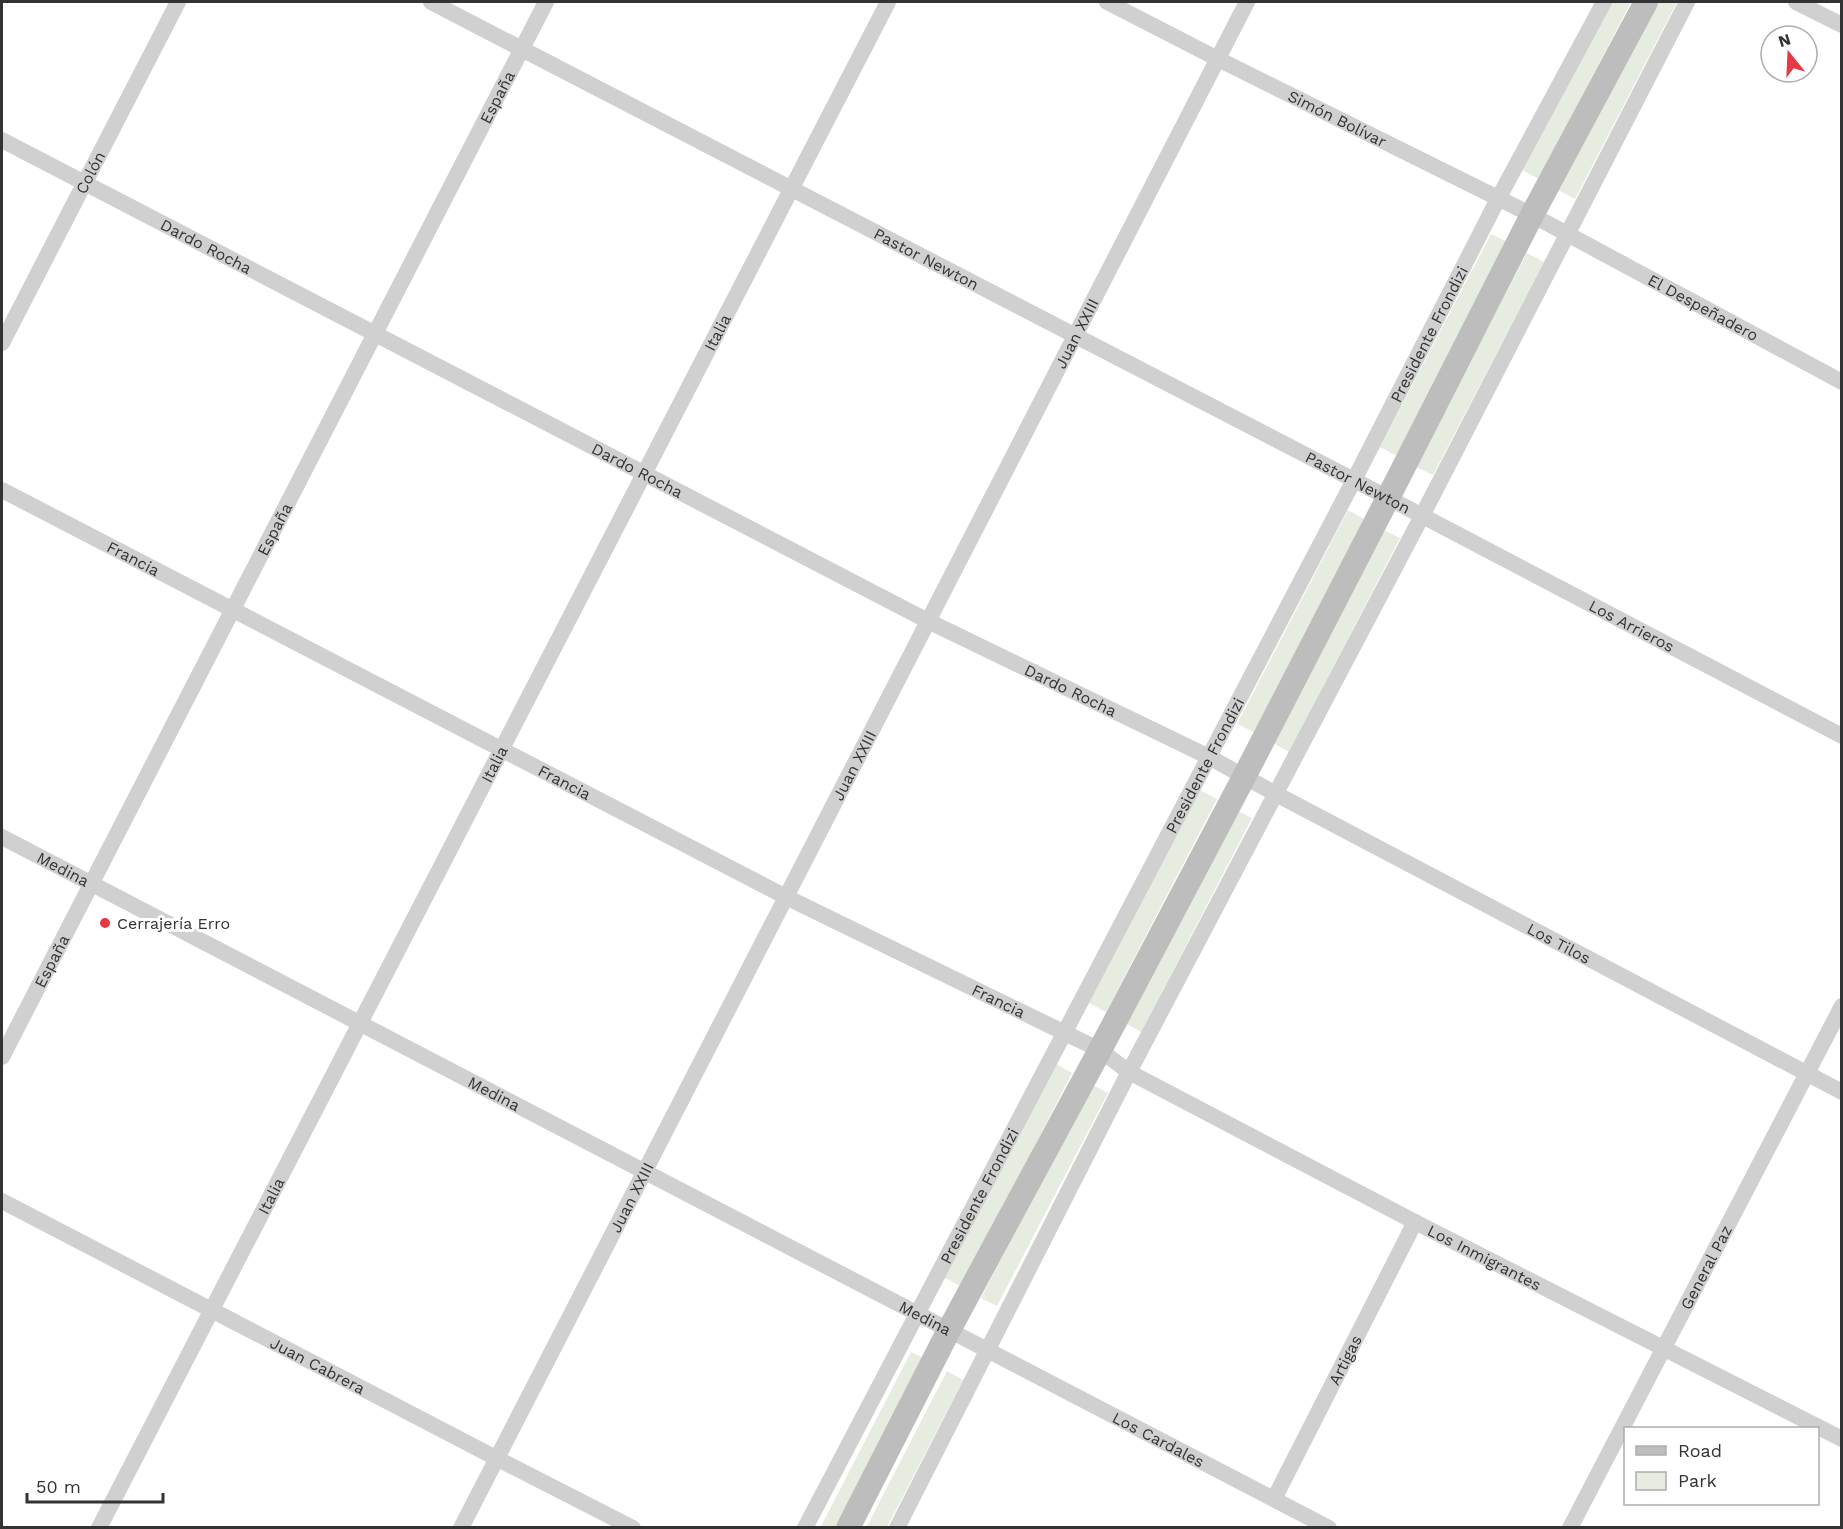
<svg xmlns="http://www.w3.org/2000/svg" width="1843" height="1529" font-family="'Work Sans',sans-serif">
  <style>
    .green { fill: #e6ecdf }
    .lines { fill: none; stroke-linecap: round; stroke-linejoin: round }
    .street { stroke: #d0d0d0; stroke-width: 16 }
    .secondary { stroke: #bdbdbd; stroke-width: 24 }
    .poi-dot { fill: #e63946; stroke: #fff; stroke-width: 2 }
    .labels { text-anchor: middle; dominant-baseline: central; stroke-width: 6; stroke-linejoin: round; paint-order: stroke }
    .street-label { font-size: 16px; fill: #333; stroke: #fff }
    .poi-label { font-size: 16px; fill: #333; stroke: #fff; text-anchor: start }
  </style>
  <rect width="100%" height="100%" fill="#fff"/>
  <path class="green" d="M1610 2H1631L1539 179 1522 170Z
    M1656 2H1677L1575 199 1558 190Z
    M1491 234 1508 242 1397 456 1380 447Z
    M1527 253 1544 262 1433 475 1416 467Z
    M1348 510 1364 519 1254 732 1237 724Z
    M1383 530 1400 538 1289 752 1273 743Z
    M1200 790 1217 799 1106 1012 1089 1003Z
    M1236 810 1252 818 1141 1032 1125 1023Z
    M1056 1064 1072 1073 962 1287 945 1278Z
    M1091 1084 1108 1093 997 1306 981 1298Z
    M911 1352 928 1360 841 1527 820 1528Z
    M947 1371 963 1380 887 1527 866 1528Z"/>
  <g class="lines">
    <g class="street">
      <path id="s1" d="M431 2 1354 480 1842 736"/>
      <path id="s2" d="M1107 2 1218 59 1532 215 1842 382"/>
      <path d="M1796 2 1842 25"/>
      <path id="s3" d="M2 140 928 621 1209 757 1276 794 1842 1092"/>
      <path id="s4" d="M2 343 178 2"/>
      <path id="s5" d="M2 490 786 897 1100 1050 1129 1072 1415 1222 1842 1439"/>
      <path id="s6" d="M2 837 1329 1528"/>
      <path id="s7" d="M2 1057 546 2"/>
      <path id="s8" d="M2 1201 496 1458 633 1528"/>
      <path id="s9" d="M1274 1499 1415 1222"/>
      <path id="s10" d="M99 1528 888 2"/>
      <path id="s11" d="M461 1528 1247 2"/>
      <path id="s12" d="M805 1528 1354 480 1498 199 1604 2"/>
      <path d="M897 1528 1129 1072 1422 516 1687 2"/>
      <path id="s13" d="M1570 1528 1842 1006"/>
    </g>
    <path class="secondary" d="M848 1528 949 1330 1100 1050 1244 777 1388 498 1532 215 1646 2"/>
  </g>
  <circle class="poi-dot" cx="105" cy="923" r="6"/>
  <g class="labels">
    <g class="street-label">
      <text stroke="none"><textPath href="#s7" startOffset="1080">España</textPath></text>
      <text stroke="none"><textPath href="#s2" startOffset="258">Simón Bolívar</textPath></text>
      <text stroke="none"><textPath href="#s4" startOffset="192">Colón</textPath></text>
      <text stroke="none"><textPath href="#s3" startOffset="230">Dardo Rocha</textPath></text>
      <text stroke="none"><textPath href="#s1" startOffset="558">Pastor Newton</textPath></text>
      <text stroke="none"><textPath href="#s2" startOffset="670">El Despeñadero</textPath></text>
      <text stroke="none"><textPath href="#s11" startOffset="1344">Juan XXIII</textPath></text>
      <text stroke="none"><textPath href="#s10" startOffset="1346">Italia</textPath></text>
      <text stroke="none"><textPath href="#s12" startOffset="1347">Presidente Frondizi</textPath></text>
      <text stroke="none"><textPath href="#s3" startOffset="716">Dardo Rocha</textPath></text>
      <text stroke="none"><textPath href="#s1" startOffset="1044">Pastor Newton</textPath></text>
      <text stroke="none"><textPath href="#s7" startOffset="594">España</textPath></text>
      <text stroke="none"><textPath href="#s5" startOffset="148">Francia</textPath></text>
      <text stroke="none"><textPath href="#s1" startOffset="1353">Los Arrieros</textPath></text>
      <text stroke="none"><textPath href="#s3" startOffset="1202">Dardo Rocha</textPath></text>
      <text stroke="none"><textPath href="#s10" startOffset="860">Italia</textPath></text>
      <text stroke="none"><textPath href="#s11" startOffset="858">Juan XXIII</textPath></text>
      <text stroke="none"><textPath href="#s12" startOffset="861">Presidente Frondizi</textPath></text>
      <text stroke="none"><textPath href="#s5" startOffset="634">Francia</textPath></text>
      <text stroke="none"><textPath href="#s6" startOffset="69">Medina</textPath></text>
      <text stroke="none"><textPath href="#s3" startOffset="1752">Los Tilos</textPath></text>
      <text stroke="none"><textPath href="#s7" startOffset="108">España</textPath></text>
      <text stroke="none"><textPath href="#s5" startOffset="1120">Francia</textPath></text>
      <text stroke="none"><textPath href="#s6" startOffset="555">Medina</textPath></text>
      <text stroke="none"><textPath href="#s12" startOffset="375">Presidente Frondizi</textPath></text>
      <text stroke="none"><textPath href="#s10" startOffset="374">Italia</textPath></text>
      <text stroke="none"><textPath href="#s11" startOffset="372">Juan XXIII</textPath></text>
      <text stroke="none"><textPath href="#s5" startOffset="1670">Los Inmigrantes</textPath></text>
      <text stroke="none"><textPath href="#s13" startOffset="294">General Paz</textPath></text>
      <text stroke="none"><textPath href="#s6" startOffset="1041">Medina</textPath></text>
      <text stroke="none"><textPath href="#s9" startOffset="156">Artigas</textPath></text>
      <text stroke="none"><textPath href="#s8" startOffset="356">Juan Cabrera</textPath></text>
      <text stroke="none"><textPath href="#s6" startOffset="1304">Los Cardales</textPath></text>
    </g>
    <g class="poi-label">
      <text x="117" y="923">Cerrajería Erro</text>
    </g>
  </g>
  <rect width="1843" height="1529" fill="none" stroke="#333333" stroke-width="6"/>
  <rect x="1624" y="1427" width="195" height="78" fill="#ffffff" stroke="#adadad" stroke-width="1.5"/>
  <rect x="1636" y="1446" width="30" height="9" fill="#bdbdbd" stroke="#adadad" stroke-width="1.5"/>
  <text x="1678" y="1457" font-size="18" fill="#333333">Road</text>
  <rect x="1636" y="1472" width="30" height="18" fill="#e6ecdf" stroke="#adadad" stroke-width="1.5"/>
  <text x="1678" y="1487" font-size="18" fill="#333333">Park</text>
  <g transform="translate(1789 54) rotate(342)"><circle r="28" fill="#ffffff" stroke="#adadad" stroke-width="1.5"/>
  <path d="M0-4.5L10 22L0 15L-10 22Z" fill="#e63946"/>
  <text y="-9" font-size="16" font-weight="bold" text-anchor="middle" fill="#333333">N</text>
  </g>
  <path d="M27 1493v9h136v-9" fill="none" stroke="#333333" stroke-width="3"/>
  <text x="36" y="1493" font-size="18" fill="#333333" stroke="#ffffff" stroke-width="4.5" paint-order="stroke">50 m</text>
</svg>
